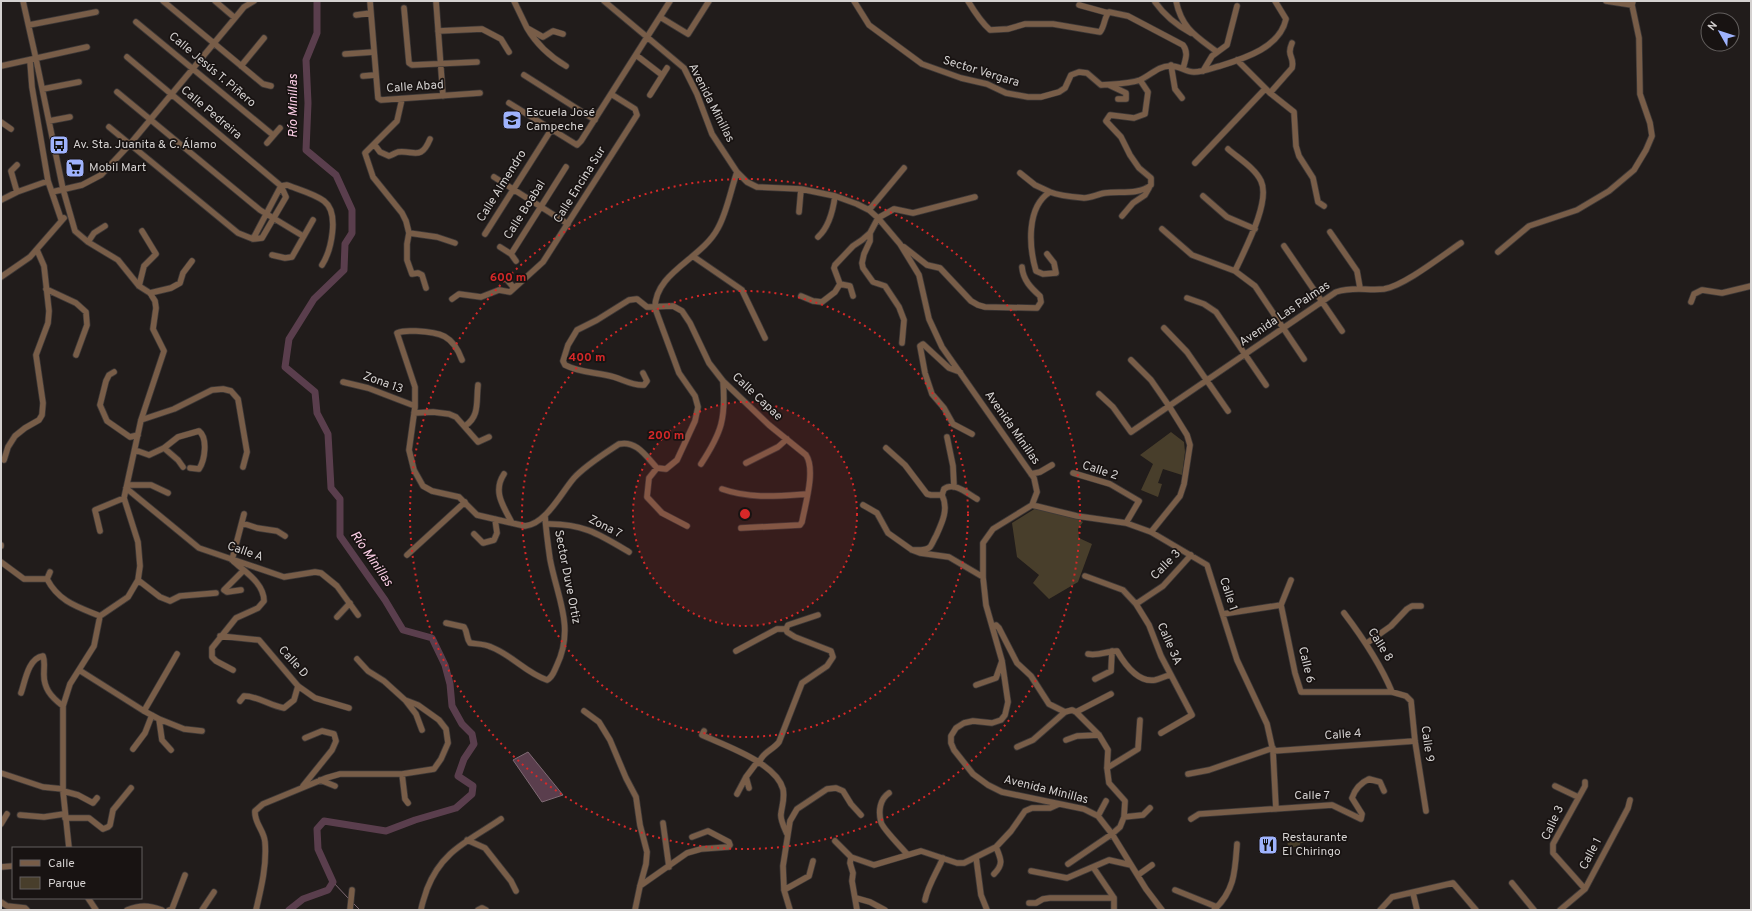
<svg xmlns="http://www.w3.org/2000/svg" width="1752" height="911" font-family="Overpass,sans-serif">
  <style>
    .green { fill: #483e2b }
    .water { fill: #5a3e4d; stroke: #7f6a74 }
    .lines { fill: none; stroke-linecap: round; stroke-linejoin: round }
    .stream { stroke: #7f6a74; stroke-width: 1 }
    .river { stroke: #5a3e4d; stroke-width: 7 }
    .minor-casing { stroke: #3e3938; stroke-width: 7 }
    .minor { stroke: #785d48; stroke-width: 5.5 }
    .ring { fill: none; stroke: #d62828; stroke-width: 2; stroke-dasharray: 2 4 }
    .labels { text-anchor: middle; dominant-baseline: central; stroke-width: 3.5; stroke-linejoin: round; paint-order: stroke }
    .street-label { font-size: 12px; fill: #d4d1d0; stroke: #181312 }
    .poi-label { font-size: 12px; fill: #d4d1d0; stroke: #181312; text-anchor: start }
    .water-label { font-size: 13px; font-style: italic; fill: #fdcfe7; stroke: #181312 }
    .centre { fill: #d62828; stroke: #181312; stroke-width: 2 }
    .ring-label { font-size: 12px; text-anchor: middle; font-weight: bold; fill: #d62828; stroke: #181312; stroke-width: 3.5; stroke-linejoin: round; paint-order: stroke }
  </style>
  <rect width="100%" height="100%" fill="#211c1b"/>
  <path class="green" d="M1171 432 1184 442 1185 452 1182 475 1163 469 1158 483 1162 484 1158 497 1141 490 1153 464 1140 455Z
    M1036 508 1078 519 1083 522 1078 529 1079 538 1092 544 1078 582 1049 599 1033 583 1039 575 1017 557 1012 523Z
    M1298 835 1299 837 1309 835 1310 842 1300 843V846L1288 848 1287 837Z"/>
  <path class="water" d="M528 752 563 795 542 802 513 760Z"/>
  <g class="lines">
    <path class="stream" d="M333 882 348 898
      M353 903 360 910"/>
    <path class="river" d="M289 910 303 899 328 890 333 882 318 849 317 829 324 821 386 831 415 820 456 808 472 794 473 786 458 776 464 759 474 744 472 734 462 724 452 706 450 684 445 665 432 638 403 630 385 600 340 536V499L331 488 328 434 317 413 315 392 285 367 289 339 314 299 344 270 345 244 352 233V210L336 175 306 150 308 103 306 60 317 33V1"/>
    <g class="minor-casing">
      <path id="minor" d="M23 1 36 59 63 189 75 231 88 242 118 260 139 286 150 293 155 301 156 308 153 329 164 351 141 420 124 498 138 542 140 566 138 580 128 597 100 616 94 646 70 684 63 706V791L69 848
        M163 1 263 84 271 86
        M215 1 235 18
        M370 1 378 98 381 100 480 93
        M436 1 443 96
        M514 1 527 28 543 37 553 31 563 34
        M604 1 684 68 697 94 712 134 737 172 747 182 757 187 801 189 835 196 857 204 869 210 878 218 900 244 919 275 929 319 942 347 1034 478 1037 492 1032 505 993 529 983 543V577L986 605 1002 661 1008 702 1005 715 1001 720 992 723 973 721 964 723 956 728 951 736V743L954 750 973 774 988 785 1002 792 1084 809 1098 816 1112 834 1146 889 1162 910
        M854 1 869 25 922 64 961 78 987 84 1006 93 1028 97H1041L1059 92 1065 88 1071 75 1079 72 1087 73 1101 85C1113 84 1129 84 1140 80 1151 75 1158 66 1170 66 1178 65 1186 72 1194 72 1203 72 1212 68 1220 66 1246 58 1280 47 1286 19L1275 1
        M968 1C974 11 981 22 990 30L1008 29 1025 24H1053L1100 32C1105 26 1104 17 1109 12L1128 16 1183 45C1189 53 1185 60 1183 69
        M1176 1C1182 29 1196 36 1217 52
        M1606 1 1632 5
        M1155 2C1165 16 1176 25 1191 33
        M1079 5 1108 13
        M404 8 409 63 412 65 477 62
        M356 15 371 13
        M660 17 688 34 709 1
        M136 22 273 135
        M29 25 96 12
        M527 28C537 45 549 56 566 66
        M438 31 482 29 501 39 509 52
        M345 54 374 52
        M636 55 662 75
        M127 57 281 186 286 197 262 238 253 239
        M1237 60 1270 93 1294 112 1296 146 1299 156 1313 178 1318 202 1324 206
        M30 61 32 87 48 181 61 219
        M1171 65 1175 89 1182 98
        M1 66 87 47
        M241 66 264 38
        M1203 71 1212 56 1227 45 1237 6
        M524 75 595 120
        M363 76 375 75
        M1109 85 1126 93V99H1118
        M43 89 79 82
        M117 92 260 210 303 236
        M1270 93 1292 68C1295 56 1286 57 1292 43
        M650 95 667 68
        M402 99 397 121 365 153 373 177 402 213 406 221 409 233 407 244V260L412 274 418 273 422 275 426 288
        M509 103 577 145 581 141 670 1
        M49 121 70 117
        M1 122 11 129
        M109 127 238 233 253 239 281 186
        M267 143 280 128
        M374 144 380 152 389 156C392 155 395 153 398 152 414 150 421 161 430 139
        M1228 149C1238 158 1255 168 1261 181 1271 202 1244 251 1235 271
        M1195 163 1265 89
        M1020 173 1035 185 1050 192
        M494 177 568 224
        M281 186 287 185C297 189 315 194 324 201 340 213 331 251 322 265
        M17 192 11 171 17 165
        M52 192 82 185 101 175 130 144 235 18 244 7 254 1
        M1203 196 1227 217 1255 229
        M1 200 17 192 48 181
        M869 210 904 168
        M799 212 801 189
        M1122 216 1133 203 1145 195 1149 188
        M1162 229 1192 255 1235 271 1255 286 1304 359
        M1330 232 1357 271 1360 288
        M409 233 437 237 455 243
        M870 233V241L864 254 862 263 863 268 873 282 885 286 899 307 904 320 902 343
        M485 234 551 130
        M818 237C829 227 833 211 835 196
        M88 242 94 233 105 226
        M1284 246 1342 331
        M500 247 511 254 516 261
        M904 247 927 265 940 268 971 301 978 305 985 307 1037 308 1041 302 1040 296C1031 288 1023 280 1022 267
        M1498 252 1529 226 1577 210 1609 191 1634 170 1646 150 1652 136 1650 123 1640 94 1639 38 1632 5 1633 1
        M511 254 566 167
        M1047 254 1054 263 1056 273 1043 274 1036 271C1029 247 1026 207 1050 192 1060 196 1073 197 1084 198 1091 198 1098 194 1105 193 1120 191 1139 195 1151 185V178L1139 168 1130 155 1121 137 1106 121 1110 115 1134 118 1145 114 1148 92 1140 80
        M272 255 285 258 292 257 313 220
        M694 257 742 290 765 338
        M1 277 30 257 64 218
        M508 281 514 288
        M840 284 850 286 853 296
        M139 286 144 266 156 254 142 231
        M46 289 76 303 86 312 87 325 76 355
        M150 293 171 288 180 283 183 273 192 261
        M801 296 813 301 822 302 835 292 840 284 834 268 835 265 853 246 862 240 870 233 878 218 894 209 913 213 975 197
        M1187 298 1204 304 1216 312 1266 385
        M452 299 459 294 481 297 499 290 510 292 543 262 637 115 635 109 611 94
        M1691 302 1694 294 1702 290 1722 293 1751 286
        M1164 328 1187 352 1228 411
        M462 360C453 335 440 332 416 331 409 331 404 330 397 333L415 387V407L409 450 414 470 423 486 432 491 459 497 477 515 525 526C546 524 561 493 574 478 586 465 604 454 619 444 636 440 646 456 657 468L666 469 677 460 695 421 698 407 695 396 679 373 655 308C655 272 702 259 718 228 727 212 731 189 737 172
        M1131 360 1151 380 1169 406 1187 435 1190 445 1184 484 1180 496 1151 532
        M114 372 109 375 106 381 100 405 107 421 130 437 138 435
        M960 372 949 368 923 344 920 346 925 373 932 394 944 408 953 424 972 434
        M643 373 647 381 644 385C633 386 624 380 614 377 597 372 580 373 565 365L563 361 568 345 577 330 597 320 629 300 637 299 647 307 673 306 682 311 690 323 709 363 723 381 769 425 806 455C816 470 805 505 802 522L800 525 741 528
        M343 382 368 388 415 406
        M1099 394 1113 407 1131 432 1336 292C1355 286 1367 291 1384 289 1404 286 1443 255 1461 243
        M414 413 433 412 449 414 456 417 478 442 489 437
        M141 420 174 409 212 390 223 389 231 391 238 399 247 452 243 467
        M465 426C480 416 476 402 478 385
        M947 437 953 466 954 487
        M164 448 178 460 183 467
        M886 448 905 465 927 494 931 495H942C949 509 942 523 936 536 934 539 932 545 930 547 926 551 917 550 912 550
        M135 450 149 455 164 448 178 437 199 431C208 438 205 460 199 469L190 468
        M4 460 8 447 15 436 25 428 39 420 42 415 43 403 36 355 48 323 49 311 44 266 37 250
        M746 463 778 447 787 439
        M701 464C722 432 726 418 723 381
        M657 468 649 478 647 497 662 513 687 526
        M1073 473 1110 484 1139 501 1126 523
        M504 474C492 492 504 507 512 523
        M1031 474 1040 472 1052 465
        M127 485H151L168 493
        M126 488 199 548 284 577 315 572 321 573 337 586 358 615
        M722 489C750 499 778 496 807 494
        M942 495 944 489C954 481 968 494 977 499
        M863 505 877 513 888 533 912 550 920 553 949 557 983 577
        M1032 505 1077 516 1126 523 1151 532 1207 565 1237 660 1267 724 1273 751 1276 809
        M242 523 257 528 277 531 285 536
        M546 524C582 523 599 534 629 552
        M100 531 95 510 124 498
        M474 534 483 543 494 540 497 533 495 519
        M1 545V546
        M407 555 465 502
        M232 560 244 514
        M233 561C245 572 264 583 264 601L258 608 236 618 212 648V657L216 661 233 670
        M1 562 24 579H47
        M50 572 47 579C59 602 78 607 100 616
        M1085 576 1123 590 1136 604 1149 625 1161 656 1192 715 1161 733
        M138 580 160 597 170 601 180 596 216 593
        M1291 580 1281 605 1295 673 1301 692H1392L1406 696 1411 701 1415 741 1426 811
        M241 590 227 592 224 590 243 571
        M1136 604 1163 586 1191 555
        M1344 613C1363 638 1380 663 1392 692
        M1223 614 1281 605
        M337 617 350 603
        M446 623 464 627C468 633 466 638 470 643 477 644 485 644 491 647 512 655 526 673 547 680 553 677 554 671 557 665 575 627 557 597 550 559 548 545 546 530 545 516
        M993 626 996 625 999 628 1017 663 1031 676 1049 704 1065 712
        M220 636 259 640 298 686 315 698 349 708
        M1367 643 1391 626 1407 609 1412 606H1421
        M736 651 777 629H786
        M1088 654C1099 656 1107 651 1117 651 1124 663 1138 683 1155 680 1160 679 1165 676 1170 675
        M79 670 144 711 159 719 162 740 171 750
        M1095 679 1111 671 1112 651
        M976 685 996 678 1002 661
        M21 693C25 682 28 658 43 656 45 661 44 665 44 672 43 688 51 697 63 706
        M240 701 244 696C258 696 270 706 284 708L294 700 298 686
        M406 701 416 714 422 730
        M144 711 177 654
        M584 711 599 722 610 740 626 778 636 797 640 825 647 852 646 864 640 886 635 910
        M1076 712 1099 735 1108 750 1107 768 1109 783 1125 801 1124 817
        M159 719 184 729 202 731
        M704 731 702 735C726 746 776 763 783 789 785 799 782 805 781 814 780 820 785 829 787 834
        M1066 740 1077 736 1099 735
        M1017 747 1033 740 1065 712 1072 710 1076 712 1111 694
        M133 749 145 733 152 715
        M1273 751 1415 741
        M760 761C763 752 773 750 779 742L802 683 827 666 833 657 831 651 795 637 787 632 786 629 788 625 818 615
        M1107 768 1138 749 1140 720
        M1 773 43 787 63 789
        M402 774 405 799 408 803
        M1188 774 1209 770 1273 748
        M320 780 335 786
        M1585 782V786L1553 844V853L1585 889
        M303 786 332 750 336 741 334 734 322 731 305 738
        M1555 786 1578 797
        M749 788 746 777 758 761
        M63 791 78 795 93 803 97 798
        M889 793C880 799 878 811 881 822 882 828 902 848 907 854
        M737 794 746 777
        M20 815 44 817 64 814
        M1098 816 1106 801
        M65 818H89L103 829 108 827 110 825 113 810 131 788
        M1191 819 1199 814 1332 805 1361 819 1362 814 1352 798C1355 789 1360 783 1369 779L1380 782 1384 791
        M663 823 669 867
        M1 824 7 814
        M467 840 485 848 511 881 516 891
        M835 841 851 857 874 865 921 851 957 863H964L996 847 1011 831 1025 811 1032 808H1050L1059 804
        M851 857 850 863 853 873 852 881 857 910
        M976 857 981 895 987 910
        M1068 864 1112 834 1120 827 1124 817 1143 815 1150 808
        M1 867 13 866
        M1093 867 1114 898V910
        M1031 871 1067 878 1109 860 1131 865
        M994 874C1004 864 1001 859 996 847
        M1138 875 1152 865
        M1512 883 1534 910
        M640 886 687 853 701 849 728 847 730 845 729 842 708 831 692 837
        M784 890 809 876 813 861
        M1175 890 1217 907
        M1413 893 1417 910
        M88 898 96 910
        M856 898 870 902 885 910
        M925 900C928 885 937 872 943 858
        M1 902 7 906 25 908 27 910
        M1029 903H1036L1043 899 1050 898H1114
        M127 910C140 905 148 905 162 910
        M169 910 172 909 185 875
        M202 910 214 892
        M256 910C261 889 267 865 265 842 264 830 254 823 255 811L263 804 326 778 340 774H402L434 769 441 759 448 743 446 729 439 720 418 705 405 700 384 681 368 671 357 659
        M350 910 352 890
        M421 910C422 903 425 896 427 889 442 850 469 841 501 819
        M478 910 482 908 486 910
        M790 910 784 890 783 866 790 821 797 809 827 789 836 788 843 791 851 804 861 815
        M1214 910C1235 890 1235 871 1237 844
        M1380 910 1392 897 1453 883 1476 910
        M1560 910 1585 889 1628 808 1630 800"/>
    </g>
    <use href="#minor" class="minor"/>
  </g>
  <circle cx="745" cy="514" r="112" fill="#d62828" fill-opacity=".12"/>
  <g class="ring">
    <circle cx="745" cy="514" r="112"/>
    <circle cx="745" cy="514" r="223"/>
    <circle cx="745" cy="514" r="335"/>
  </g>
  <defs>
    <g id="school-square" transform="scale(1)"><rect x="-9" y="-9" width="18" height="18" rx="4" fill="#9fb3fd" stroke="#181312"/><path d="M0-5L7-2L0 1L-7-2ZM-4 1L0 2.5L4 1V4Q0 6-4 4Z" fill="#111"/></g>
    <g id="bus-square" transform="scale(1)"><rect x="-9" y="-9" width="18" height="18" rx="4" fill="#9fb3fd" stroke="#181312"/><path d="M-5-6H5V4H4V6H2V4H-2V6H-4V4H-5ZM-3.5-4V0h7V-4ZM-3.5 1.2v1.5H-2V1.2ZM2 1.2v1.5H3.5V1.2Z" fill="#111"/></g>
    <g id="supermarket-square" transform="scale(1)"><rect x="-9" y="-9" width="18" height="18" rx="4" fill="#9fb3fd" stroke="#181312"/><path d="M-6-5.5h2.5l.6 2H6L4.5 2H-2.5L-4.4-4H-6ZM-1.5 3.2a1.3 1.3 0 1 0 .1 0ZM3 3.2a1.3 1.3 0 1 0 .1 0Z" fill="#111"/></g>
    <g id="restaurant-square" transform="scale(1)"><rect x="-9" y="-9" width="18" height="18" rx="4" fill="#9fb3fd" stroke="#181312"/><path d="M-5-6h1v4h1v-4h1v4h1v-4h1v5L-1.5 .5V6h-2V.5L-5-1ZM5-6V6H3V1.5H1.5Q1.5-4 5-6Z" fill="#111"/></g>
  </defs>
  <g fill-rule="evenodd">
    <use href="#school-square" x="512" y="120"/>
    <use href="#bus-square" x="59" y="145"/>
    <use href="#supermarket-square" x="75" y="168"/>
    <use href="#restaurant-square" x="1268" y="845"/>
  </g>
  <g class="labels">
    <g class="street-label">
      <text transform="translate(212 70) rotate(40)">Calle Jesús T. Piñero</text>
      <text transform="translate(981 72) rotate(17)">Sector Vergara</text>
      <text transform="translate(415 87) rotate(-4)">Calle Abad</text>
      <text transform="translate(711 103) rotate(63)">Avenida Minillas</text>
      <text transform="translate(211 113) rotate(40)">Calle Pedreira</text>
      <text transform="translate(580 185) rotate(-58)">Calle Encina Sur</text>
      <text transform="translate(502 186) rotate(-58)">Calle Almendro</text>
      <text transform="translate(525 210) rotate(-58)">Calle Boabal</text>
      <text transform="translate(1285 314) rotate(-34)">Avenida Las Palmas</text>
      <text transform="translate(383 383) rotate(20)">Zona 13</text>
      <text transform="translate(757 397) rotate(43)">Calle Capae</text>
      <text transform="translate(1012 428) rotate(55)">Avenida Minillas</text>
      <text transform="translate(1100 471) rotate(18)">Calle 2</text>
      <text transform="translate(605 527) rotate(27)">Zona 7</text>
      <text transform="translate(245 552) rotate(19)">Calle A</text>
      <text transform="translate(1166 565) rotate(-46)">Calle 3</text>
      <text transform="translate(567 577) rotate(79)">Sector Duve Ortiz</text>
      <text transform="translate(1228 594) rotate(72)">Calle 1</text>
      <text transform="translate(1169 644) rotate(66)">Calle 3A</text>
      <text transform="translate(1380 645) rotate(58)">Calle 8</text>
      <text transform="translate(293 662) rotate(48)">Calle D</text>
      <text transform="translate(1306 665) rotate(76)">Calle 6</text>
      <text transform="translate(1343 735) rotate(-4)">Calle 4</text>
      <text transform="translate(1427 744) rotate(82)">Calle 9</text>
      <text transform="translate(1046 790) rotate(14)">Avenida Minillas</text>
      <text x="1312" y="796">Calle 7</text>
      <text transform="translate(1553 823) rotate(-65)">Calle 3</text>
      <text transform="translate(1591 854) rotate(-62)">Calle 1</text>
    </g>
    <g class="poi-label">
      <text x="526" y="113">Escuela José<tspan x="526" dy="14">Campeche</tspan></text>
      <text x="73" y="145">Av. Sta. Juanita &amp; C. Álamo</text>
      <text x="89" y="168">Mobil Mart</text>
      <text x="1282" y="838">Restaurante<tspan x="1282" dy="14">El Chiringo</tspan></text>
    </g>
    <g class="water-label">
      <text transform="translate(294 106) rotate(-90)">Río Minillas</text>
      <text transform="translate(371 559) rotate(55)">Río Minillas</text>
    </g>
  </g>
  <circle cx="745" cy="514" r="6" class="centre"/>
  <g class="ring-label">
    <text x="508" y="281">600 m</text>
    <text x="587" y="361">400 m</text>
    <text x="666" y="439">200 m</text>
  </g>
  <rect width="1752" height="911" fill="none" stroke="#d4d1d0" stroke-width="4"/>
  <rect x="12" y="847" width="130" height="52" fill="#181312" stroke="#635f5e"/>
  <rect x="20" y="860" width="20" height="6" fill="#785d48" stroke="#635f5e"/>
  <text x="48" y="867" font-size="12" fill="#d4d1d0">Calle</text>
  <rect x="20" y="877" width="20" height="12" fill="#483e2b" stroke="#635f5e"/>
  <text x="48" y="887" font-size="12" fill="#d4d1d0">Parque</text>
  <g transform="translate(1720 32) rotate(309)"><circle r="19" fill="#181312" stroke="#635f5e"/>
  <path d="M0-3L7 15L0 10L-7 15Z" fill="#9fb3fd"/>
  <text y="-6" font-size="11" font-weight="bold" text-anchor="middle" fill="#d4d1d0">N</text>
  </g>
</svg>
